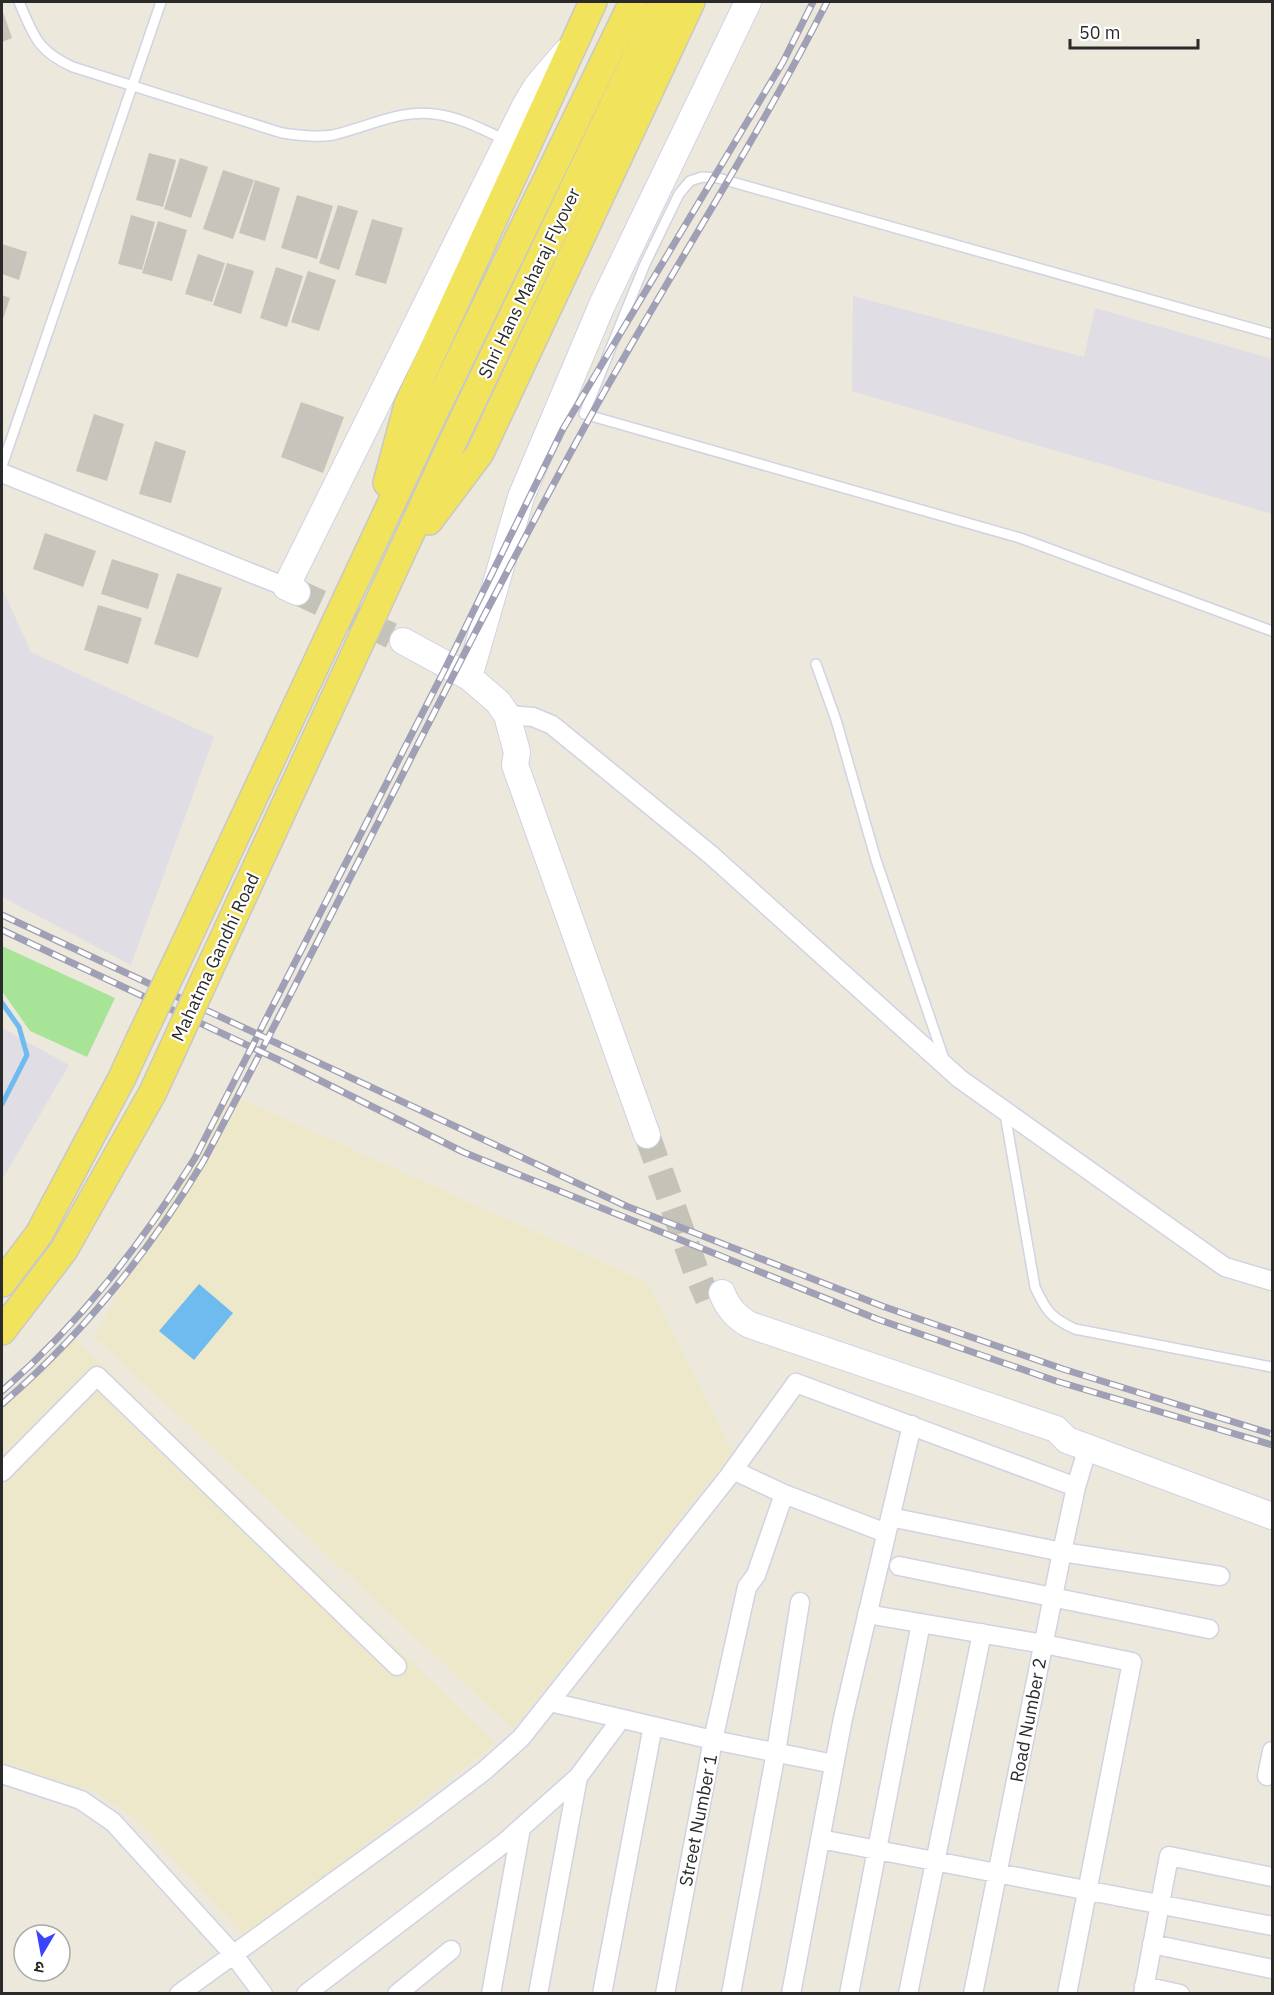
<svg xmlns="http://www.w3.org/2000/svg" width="1274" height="1995" font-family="'IBM Plex Sans','Noto Sans Devanagari',sans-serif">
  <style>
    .industrial { fill: #e0dde5 }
    .education { fill: #eee8cb }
    .green { fill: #a7e498 }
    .water { fill: #6ebbf0 }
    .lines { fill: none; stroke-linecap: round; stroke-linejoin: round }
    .stream { stroke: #6ebbf0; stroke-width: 5 }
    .building { fill: #c8c4bc }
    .secondary-tunnel { stroke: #c5c2b8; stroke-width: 26; stroke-dasharray: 26 13; stroke-linecap: butt }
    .lane-casing { stroke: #d1d2e3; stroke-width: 12 }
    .street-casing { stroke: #d1d2e3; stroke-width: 21 }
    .secondary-casing { stroke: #d1d2e3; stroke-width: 28 }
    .primary-casing { stroke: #c8c8c8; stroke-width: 30 }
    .lane { stroke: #fff; stroke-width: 9 }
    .street { stroke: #fff; stroke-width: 18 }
    .secondary { stroke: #fff; stroke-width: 26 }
    .primary { stroke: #f2e35c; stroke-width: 27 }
    .rail-casing { stroke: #9f9fb5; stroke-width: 7 }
    .rail { stroke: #fff; stroke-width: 4.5; stroke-dasharray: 14; stroke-linecap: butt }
    .primary-bridge-casing { stroke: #c8c8c8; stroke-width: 30; stroke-linecap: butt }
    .primary-bridge { stroke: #f2e35c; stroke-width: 27 }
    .labels { text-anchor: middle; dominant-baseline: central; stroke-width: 4.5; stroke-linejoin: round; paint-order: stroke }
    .street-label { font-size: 18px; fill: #2a2a2a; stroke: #fff }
  </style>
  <rect width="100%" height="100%" fill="#ece8dc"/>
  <path class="industrial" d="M853 296 1084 357 1095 308 1272 359V514L852 391Z
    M2 588 31 652 214 737 131 965 2 897Z
    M2 1028 69 1065 2 1180Z"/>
  <path class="education" d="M226 1092 647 1282 733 1452 513 1729 94 1337Z
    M74 1338 496 1743 246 1938 137 1820 94 1792 2 1764V1402Z"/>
  <path class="green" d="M2 946 115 998 87 1057 30 1031 2 991Z"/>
  <path class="water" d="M199 1284 233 1313 194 1360 159 1331Z"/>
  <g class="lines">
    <path class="stream" d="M2 1003 19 1027 27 1055 2 1104"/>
  </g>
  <path class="building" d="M2 9 12 38 2 42Z
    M149 153 176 160 163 207 136 200Z
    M180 158 208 167 191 218 164 209Z
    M223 170 254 180 233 239 203 229Z
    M255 180 280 188 265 241 239 233Z
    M297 195 333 206 317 259 281 248Z
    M338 205 358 211 339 270 319 263Z
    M131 215 155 222 142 270 118 264Z
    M372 219 403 228 386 284 355 275Z
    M158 221 187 230 172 281 142 273Z
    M2 244 27 252 19 280 2 274Z
    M198 254 225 263 212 302 185 294Z
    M227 263 254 271 241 314 213 305Z
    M276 267 303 276 287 327 260 318Z
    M308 271 336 280 319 331 291 322Z
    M2 295 10 298 2 322Z
    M301 402 344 417 323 473 281 457Z
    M94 414 124 424 107 481 76 471Z
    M155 441 186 451 171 503 139 494Z
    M45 533 96 551 83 587 33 569Z
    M112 559 159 574 148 609 101 594Z
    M177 573 222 588 198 658 154 644Z
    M98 605 142 618 128 664 84 650Z"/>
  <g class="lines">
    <path class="secondary-tunnel" d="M297 592 403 641
      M647 1135 696 1271 708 1299"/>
    <g class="lane-casing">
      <path id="lane" d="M19 2C34 36 37 51 73 67L282 133C298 135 316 138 333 135 369 127 403 107 441 115 464 119 485 131 506 140
        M1272 334 718 178 702 177 690 181 679 194 645 264 584 414 1020 538 1272 631
        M2 466 161 2
        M816 664 836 720 876 860 944 1059
        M1005 1114 1035 1287C1046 1311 1051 1318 1075 1329L1272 1367"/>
    </g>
    <g class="street-casing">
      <path id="street" d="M2 473 286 587
        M507 715 533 717 552 725 711 855 960 1079 1225 1267 1272 1281
        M733 1470 784 1494 886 1533
        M2 1472 97 1376 397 1666
        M784 1494 756 1575 747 1587 713 1740 834 1764
        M890 1517 1062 1552 1220 1576
        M899 1566 1209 1629
        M867 1614 1044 1644 1132 1662 1067 1994
        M550 1702 713 1740 665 1994
        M2 1774 81 1800 113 1822 233 1954 263 1994
        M1267 1776 1272 1751
        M820 1839 1272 1926
        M1152 1944 1272 1969
        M1144 1986 1180 1994
        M179 1994 426 1815 484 1771 521 1738 729 1476 796 1383 1076 1487
        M306 1994 504 1843 578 1777 621 1719
        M397 1994 451 1950
        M491 1994 521 1828
        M538 1994 578 1777
        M602 1994 653 1726
        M731 1994 776 1752 800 1602
        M791 1994 843 1718 912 1425
        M849 1994 921 1623
        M908 1994 982 1633
        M973 1994 1062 1552 1076 1487 1088 1447
        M1143 1994 1169 1856 1272 1877"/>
    </g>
    <g class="secondary-casing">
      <path id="secondary" d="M297 592 286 587 525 106 537 86 566 52
        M403 641 469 677 498 702 507 715 517 752 515 765 647 1135
        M469 677 521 497 602 305 748 2
        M722 1293C728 1308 736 1317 750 1325L1056 1429 1067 1440 1272 1516"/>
    </g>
    <g class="primary-casing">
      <path id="primary" d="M387 483 408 405 593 2
        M429 521 480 453 691 2
        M178 959 427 427 633 2
        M209 970 454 439 663 2
        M2 1283 39 1234 122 1078 140 1039
        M2 1331 64 1250 153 1092 170 1055"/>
    </g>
    <use href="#lane" class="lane"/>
    <use href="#street" class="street"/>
    <use href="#secondary" class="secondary"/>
    <use href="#primary" class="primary"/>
    <g class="rail-casing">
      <path id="rail" d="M2 915 626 1206 882 1306 1063 1369 1272 1434
        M2 930 281 1061 463 1152 877 1319 1056 1381 1272 1445
        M2 1391C81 1322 140 1246 195 1158L445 669 563 429 783 62 813 2
        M2 1404C82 1335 149 1252 203 1162 331 922 448 677 578 439 658 292 751 151 827 2"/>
    </g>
    <use href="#rail" class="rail"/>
    <g class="primary-bridge-casing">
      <path id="primary-bridge" d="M140 1039 178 959
        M170 1055 209 970"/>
    </g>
    <use href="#primary-bridge" class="primary-bridge"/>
  </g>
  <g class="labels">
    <g class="street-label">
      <text transform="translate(529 283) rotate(-64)">Shri Hans Maharaj Flyover</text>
      <text transform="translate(215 957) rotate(-65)">Mahatma Gandhi Road</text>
      <text transform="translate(1028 1720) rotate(-79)">Road Number 2</text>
      <text transform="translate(698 1820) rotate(-79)">Street Number 1</text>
    </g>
  </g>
  <rect width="1274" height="1995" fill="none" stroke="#2a2a2a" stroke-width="6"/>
  <g transform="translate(42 1953) rotate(190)"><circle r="28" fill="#ffffff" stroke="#aaaaaa" stroke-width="1.5"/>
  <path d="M0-4.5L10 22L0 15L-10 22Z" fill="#3a44fc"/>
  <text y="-9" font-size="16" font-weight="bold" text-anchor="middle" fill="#2a2a2a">उ</text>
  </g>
  <path d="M1070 39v9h128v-9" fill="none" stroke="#2a2a2a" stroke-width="3"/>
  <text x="1079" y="39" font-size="18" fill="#2a2a2a" stroke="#ffffff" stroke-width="4.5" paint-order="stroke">50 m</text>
</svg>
